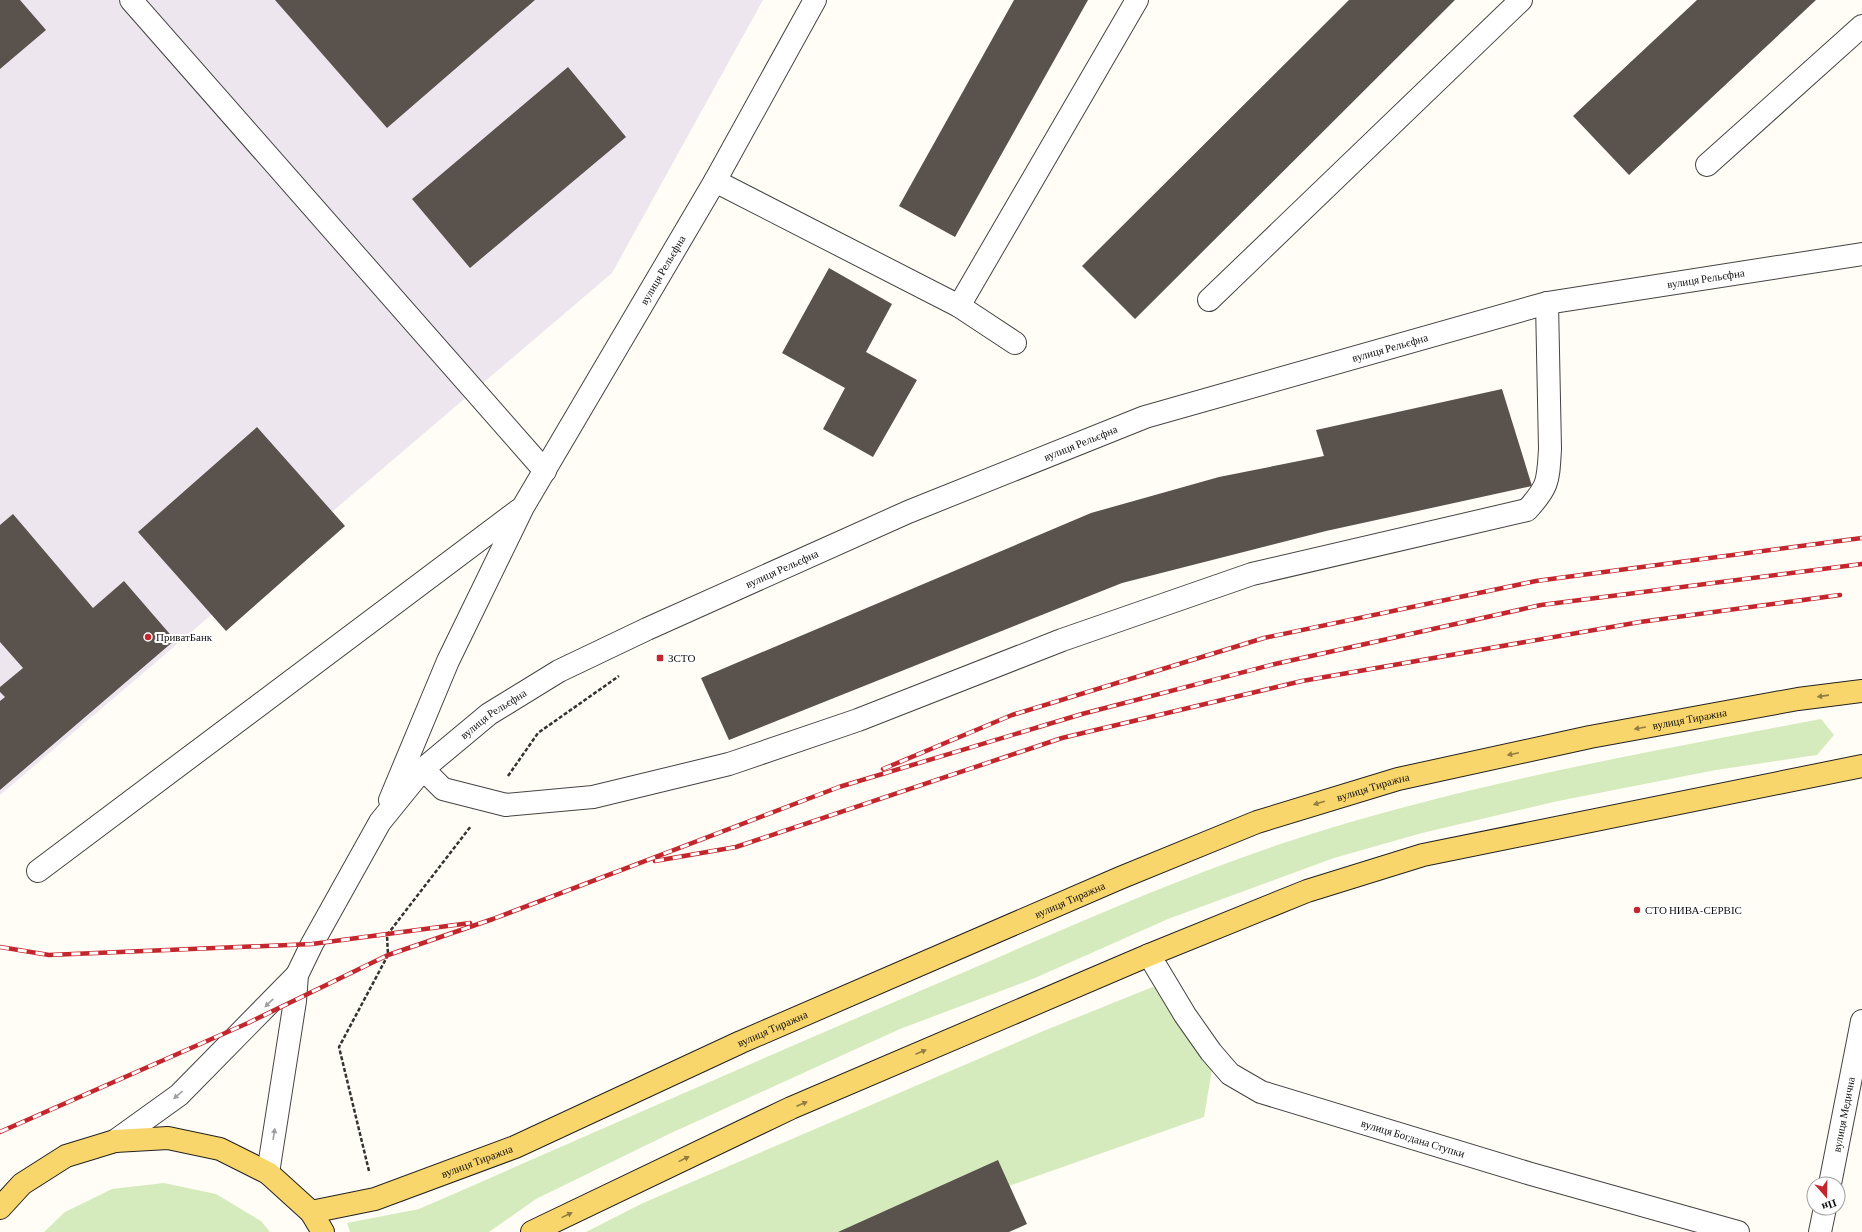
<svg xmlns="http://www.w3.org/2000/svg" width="1862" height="1232" font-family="'Crimson Pro',serif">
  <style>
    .industrial { fill: #eee6ef }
    .green { fill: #d5ebbd }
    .building { fill: #5a524d }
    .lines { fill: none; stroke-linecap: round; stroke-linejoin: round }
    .minor-casing { stroke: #444; stroke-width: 24 }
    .major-casing { stroke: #222; stroke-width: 24 }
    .path { stroke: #333; stroke-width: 2.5; stroke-dasharray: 4 2; stroke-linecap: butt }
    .minor { stroke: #fff; stroke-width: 22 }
    .major { stroke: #f9d66b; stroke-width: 22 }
    .rail-casing { stroke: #c4262e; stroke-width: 4.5 }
    .rail { stroke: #fff; stroke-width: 3; stroke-dasharray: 9; stroke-linecap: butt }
    .oneway { fill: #917d42 }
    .oneway2 { fill: #a0a0a0 }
    .poi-dot { fill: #c4262e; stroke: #fff; stroke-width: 1.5 }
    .labels { text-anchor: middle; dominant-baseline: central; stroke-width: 4; stroke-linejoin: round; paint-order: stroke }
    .street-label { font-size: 11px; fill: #111; stroke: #fff }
    .poi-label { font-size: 11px; fill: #111; stroke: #fff; text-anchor: start }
  </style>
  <rect width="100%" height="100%" fill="#fffdf5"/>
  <path class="industrial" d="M0 0H763L612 273 0 795Z"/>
  <path class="green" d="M1821 719 1834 735 1817 755 1716 770 1558 801 1422 833 1334 858 1168 919 1035 978 900 1029 669 1134 536 1199 489 1232H350L347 1223 419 1209C598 1131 776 1052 955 976 1069 927 1183 875 1302 837 1472 783 1647 752 1821 719Z
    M1160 984 1212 1069 1204 1117 879 1232H586L643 1203 1041 1032Z
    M164 1183 216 1194 261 1221 270 1232H44L65 1212 112 1189Z"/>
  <path class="building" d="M0 0H20L46 30 0 69Z
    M275 0H535L387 128Z
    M1014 0H1088L955 237 899 206Z
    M1349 0H1455L1135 319 1082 266Z
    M1697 0H1816L1629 175 1573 116Z
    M568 67 626 137 470 268 412 199Z
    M829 268 892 304 866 352 917 380 873 457 823 429 845 388 782 353Z
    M1502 389 1532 486 1326 531 1122 583 729 740 701 678 1091 513 1219 477 1324 456 1316 430Z
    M257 427 345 526 226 631 138 532Z
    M13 514 93 608 124 581 175 640 0 790V701L5 697 0 692V687L23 668 0 642V525Z
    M998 1160 1027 1224 1009 1232H838Z"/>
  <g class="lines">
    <g class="minor-casing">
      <g id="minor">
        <path d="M131 0 545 471"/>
        <path d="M1707 165 1862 26"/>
        <path d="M715 181 959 306 1015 343"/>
        <path d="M1209 300 1521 0"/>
        <path d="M959 306 1137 0"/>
        <path d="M423 769 443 789 506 805 593 797 729 764 858 720 1062 640 1252 574 1527 510C1549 486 1548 481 1550 449L1547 303"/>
        <path id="s1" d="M390 800 448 661 523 507 715 181 815 0"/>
        <path d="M38 871 519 510"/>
        <path id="s2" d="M1149 955 1185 1015 1211 1052 1230 1074 1261 1092 1531 1174 1738 1232"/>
        <path d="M115 1141 179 1095 297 975"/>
        <path id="s3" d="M268 1173 295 1001 297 975 312 944 380 822 423 769 489 714 559 671 647 629 908 512 1145 417 1547 303 1862 254"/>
        <path id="s4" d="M1830 1184 1862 1021"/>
        <path d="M1820 1232 1825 1208"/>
      </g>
    </g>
    <g class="major-casing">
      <g id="major">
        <path d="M0 1208 22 1184 66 1156 115 1141 168 1138 220 1149 268 1173 311 1212 323 1232"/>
        <path id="s5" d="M311 1212 375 1199 515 1147 741 1042 1120 878 1257 822 1398 779 1590 737 1798 699 1862 691"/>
        <path d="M532 1232 791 1108 1149 955 1307 891 1423 855 1862 766"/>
      </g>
    </g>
    <path class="path" d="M508 776 538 733 619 676
      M369 1171 339 1047 388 955 387 935 471 826"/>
    <use href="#minor" class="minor"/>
    <use href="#major" class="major"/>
    <g class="rail-casing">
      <path id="rail" d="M883 769 1012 715 1264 638 1536 581 1862 538
        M655 861 736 847 1062 738 1302 681 1640 622 1840 595
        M0 947 49 955 312 944 470 923
        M0 1132 248 1023 388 955 493 919 839 787 1082 714 1275 664 1541 605 1862 564"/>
    </g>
    <use href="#rail" class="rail"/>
  </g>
  <defs><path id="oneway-solid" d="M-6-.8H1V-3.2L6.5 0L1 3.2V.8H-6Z"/></defs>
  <g class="oneway">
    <use href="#oneway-solid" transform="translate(1823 696) rotate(172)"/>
    <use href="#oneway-solid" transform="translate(1640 728) rotate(170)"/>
    <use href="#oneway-solid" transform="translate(1513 754) rotate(168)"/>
    <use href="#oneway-solid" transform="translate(1319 803) rotate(163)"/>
    <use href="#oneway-solid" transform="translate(921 1052) rotate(-23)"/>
    <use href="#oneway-solid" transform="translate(802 1104) rotate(-23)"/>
    <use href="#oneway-solid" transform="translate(684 1159) rotate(-26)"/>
    <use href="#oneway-solid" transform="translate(567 1215) rotate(-26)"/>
  </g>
  <g class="oneway2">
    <use href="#oneway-solid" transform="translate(269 1003) rotate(136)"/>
    <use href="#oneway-solid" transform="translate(178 1095) rotate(140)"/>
    <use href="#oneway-solid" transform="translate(274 1134) rotate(-81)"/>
  </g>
  <g class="poi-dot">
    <circle cx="148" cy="637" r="4"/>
    <rect x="656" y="654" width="8" height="8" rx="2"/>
    <circle cx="1637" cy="910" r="4"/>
  </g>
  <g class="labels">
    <g class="street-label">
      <text stroke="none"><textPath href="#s1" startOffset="597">вулиця Рельєфна</textPath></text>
      <text stroke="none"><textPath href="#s3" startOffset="1828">вулиця Рельєфна</textPath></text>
      <text stroke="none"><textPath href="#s3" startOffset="1504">вулиця Рельєфна</textPath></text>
      <text stroke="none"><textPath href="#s3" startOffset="1180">вулиця Рельєфна</textPath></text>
      <text stroke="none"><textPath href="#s3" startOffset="856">вулиця Рельєфна</textPath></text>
      <text stroke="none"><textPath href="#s3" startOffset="532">вулиця Рельєфна</textPath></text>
      <text stroke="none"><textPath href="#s5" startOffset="1470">вулиця Тиражна</textPath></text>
      <text stroke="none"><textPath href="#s5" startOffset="1146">вулиця Тиражна</textPath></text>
      <text stroke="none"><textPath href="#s5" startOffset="822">вулиця Тиражна</textPath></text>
      <text stroke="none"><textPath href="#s5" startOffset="498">вулиця Тиражна</textPath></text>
      <text stroke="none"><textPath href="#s4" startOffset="71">вулиця Медична</textPath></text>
      <text stroke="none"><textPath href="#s2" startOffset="339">вулиця Богдана Ступки</textPath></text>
      <text stroke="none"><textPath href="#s5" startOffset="174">вулиця Тиражна</textPath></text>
    </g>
    <g class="poi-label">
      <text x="156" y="637">ПриватБанк</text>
      <text x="668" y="658">ЗСТО</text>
      <text x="1645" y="910">СТО НИВА-СЕРВІС</text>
    </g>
  </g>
  <g transform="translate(1826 1196) rotate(160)"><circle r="19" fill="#ffffff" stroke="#a0a0a0"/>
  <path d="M0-3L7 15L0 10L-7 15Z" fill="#c4262e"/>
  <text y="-6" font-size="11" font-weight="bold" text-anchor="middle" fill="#111111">Пн</text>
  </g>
</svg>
